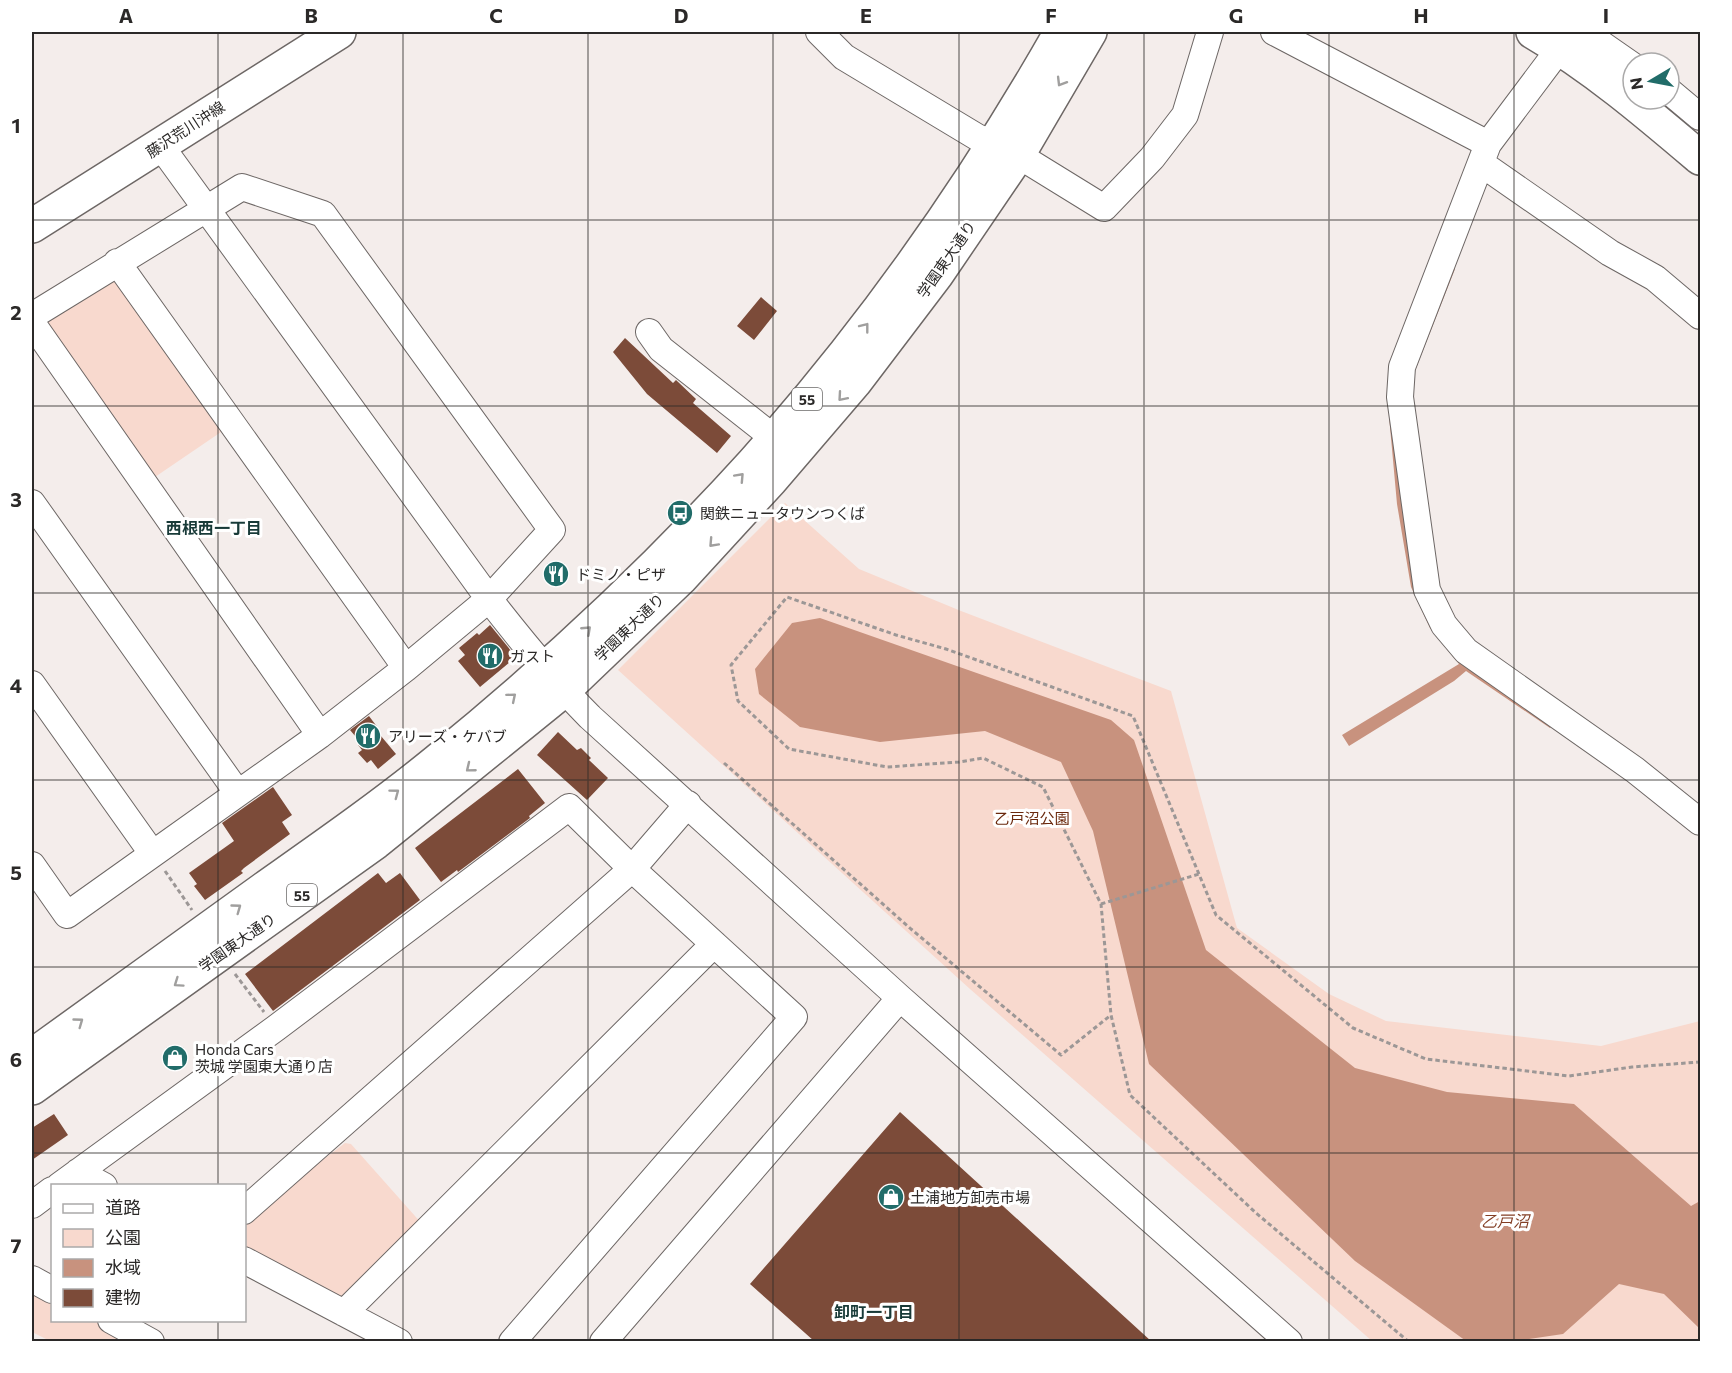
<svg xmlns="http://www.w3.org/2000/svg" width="1732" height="1373" font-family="Commissioner,'Noto Sans JP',sans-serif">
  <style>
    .green { fill: #f8d9ce }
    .water { fill: #c8927e }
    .building { fill: #7c4b39 }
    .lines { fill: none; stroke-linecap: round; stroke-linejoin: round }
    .minor-casing { stroke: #6d6765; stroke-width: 28 }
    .major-casing { stroke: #6d6765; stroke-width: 36 }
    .highway-casing { stroke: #6d6765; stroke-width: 36 }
    .path { stroke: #9c9796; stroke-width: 3; stroke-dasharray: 4.5 3; stroke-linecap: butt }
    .minor { stroke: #fff; stroke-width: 26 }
    .major { stroke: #fff; stroke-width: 33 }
    .highway { stroke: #fff; stroke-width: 33 }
    .oneway { stroke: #a09f9e }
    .grid { fill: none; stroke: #2b2928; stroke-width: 1.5; stroke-opacity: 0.55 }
    .labels { text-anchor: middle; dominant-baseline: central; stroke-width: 6; stroke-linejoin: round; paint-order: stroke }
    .shield { fill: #fff; stroke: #6b6968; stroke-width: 1.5 }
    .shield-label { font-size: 14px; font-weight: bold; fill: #2b2928 }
    .street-label { font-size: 15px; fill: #2b2928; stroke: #fff }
    .poi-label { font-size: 15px; fill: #2b2928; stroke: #fff; text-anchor: start }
    .park-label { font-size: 15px; fill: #6a280c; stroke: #fff }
    .neighbourhood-label { font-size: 16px; font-weight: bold; fill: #183a38; stroke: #fff }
    .water-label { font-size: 16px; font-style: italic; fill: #833e24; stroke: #fff }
    .neatline { fill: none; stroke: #2b2928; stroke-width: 2 }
    .grid-label { font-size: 20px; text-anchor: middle; font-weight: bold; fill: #2b2928 }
  </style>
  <rect width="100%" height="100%" fill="#f4edeb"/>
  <path class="green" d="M120 267 224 430 155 477 35 320Z
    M785 503 859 569 961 611 1171 691 1237 928 1329 994 1386 1021 1601 1046 1700 1021V1341H1372L970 989 618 670Z
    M345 1143 351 1144 423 1225 344 1307 245 1256V1219Z
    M32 1286 52 1297V1320L97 1321 136 1341H50L32 1332Z"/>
  <path class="water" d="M1446 263 1455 269 1411 381 1394 368 1439 622 1557 719 1550 728 1466 671 1454 681 1349 746 1342 735 1459 664 1430 628 1411 587 1397 504 1389 416 1394 367Z
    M820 618 1111 720 1134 740 1206 950 1355 1068 1447 1092 1574 1104 1691 1206 1700 1201V1329L1664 1294 1619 1284 1563 1334 1515 1341H1466L1355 1261 1149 1064 1093 831 1061 762 985 731 880 742 800 727 759 694 755 669 792 623Z"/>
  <path class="building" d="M761 297 777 311 754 340 737 326Z
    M625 338 673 383 676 380 696 399 693 403 731 436 717 453 647 394 613 352Z
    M490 625 516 657 480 687 458 661 465 655 459 648 477 633 479 635Z
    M369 716 378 728 376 730 396 754 378 769 371 760 367 763 358 753 362 750 358 745 361 743 350 730Z
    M558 732 577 750 581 748 591 758 589 760 608 778 587 800 537 755Z
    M518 769 545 803 529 816 530 818 458 872 457 870 441 882 415 848Z
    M273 787 292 815 282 822 290 834 244 868 241 871 243 873 205 900 194 886 197 884 189 873 234 841 222 823Z
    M378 873 386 883 400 873 420 900 273 1011 245 974Z
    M900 1112 1151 1341H814L750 1284Z
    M54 1114 68 1135 32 1160V1128Z"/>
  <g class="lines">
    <g class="minor-casing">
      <path id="minor" d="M819 32 844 57 977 137 1018 155 1104 208 1152 158 1185 115 1210 32
        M1274 32 1488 144
        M1569 32 1560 48 1488 144 1402 367 1400 397 1427 590 1444 625 1466 651 1635 770 1700 822
        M1584 32 1633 66
        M1669 91 1700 117
        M160 145 489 599C521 640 553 680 590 717L900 998 1289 1342
        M1482 164 1610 253 1655 278 1700 316
        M117 262 406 668
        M32 316 242 187 323 214 552 530 489 599 406 668 320 735 67 915 32 865
        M32 323 320 735
        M649 332 661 349 774 438
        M32 503 237 792
        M32 684 152 853
        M78 1172 104 1186
        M59 1186 276 1028 569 807 632 869 794 1017 512 1342
        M32 1205 52 1190
        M244 1211 632 869 688 804
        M244 1260 399 1342
        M32 1279 52 1290
        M344 1313 714 944
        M111 1320 151 1342
        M603 1342 900 998"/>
    </g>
    <g class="major-casing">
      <path id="major" d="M32 226 339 32
        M32 1056C110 1000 187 944 265 888 323 847 382 806 437 761 549 670 656 570 753 463 871 331 974 185 1061 32
        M32 1088 376 842 564 690 681 578 771 480 855 382 937 274 1018 155 1090 32"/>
    </g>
    <g class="highway-casing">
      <path id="highway" d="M1533 32C1593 67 1647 113 1700 158"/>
    </g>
    <path class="path" d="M724 763 911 929 1061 1055 1111 1015
      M165 871 192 910
      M1101 904 1199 874
      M235 974 264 1012
      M1409 1342 1256 1213 1130 1095 1111 1015 1101 904 1043 787 983 758 959 762 887 767 789 749 738 701 731 665 787 597 896 635 946 649 1133 716 1216 915 1353 1028 1426 1059 1569 1076 1632 1067 1700 1062"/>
    <use href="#minor" class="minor"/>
    <use href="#major" class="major"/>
    <use href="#highway" class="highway"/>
  </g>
  <defs><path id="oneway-chevron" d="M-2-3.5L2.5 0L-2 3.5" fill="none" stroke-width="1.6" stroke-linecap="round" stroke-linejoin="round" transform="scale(1.5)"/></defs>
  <g class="oneway">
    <use href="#oneway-chevron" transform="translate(1061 82) rotate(121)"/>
    <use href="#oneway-chevron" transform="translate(865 327) rotate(-52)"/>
    <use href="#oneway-chevron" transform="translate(842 397) rotate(131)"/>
    <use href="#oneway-chevron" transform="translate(740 477) rotate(-47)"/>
    <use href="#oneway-chevron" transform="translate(713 543) rotate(133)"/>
    <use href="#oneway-chevron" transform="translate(587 630) rotate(-43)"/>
    <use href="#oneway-chevron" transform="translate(512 697) rotate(-40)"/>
    <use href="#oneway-chevron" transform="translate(470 768) rotate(141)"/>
    <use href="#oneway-chevron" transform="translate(395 793) rotate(-37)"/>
    <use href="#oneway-chevron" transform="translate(237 908) rotate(-36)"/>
    <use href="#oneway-chevron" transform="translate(178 983) rotate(145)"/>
    <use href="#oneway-chevron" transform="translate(79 1022) rotate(-36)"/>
  </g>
  <path class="grid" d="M218 32V1186M403 32V1342M588 32V1342M773 32V1342M959 32V1342M1144 32V1342M1329 32V1342M1514 32V1342M32 220H1700M32 406H1700M32 593H1700M32 780H1700M32 967H1700M32 1153H1700M218 1320V1342"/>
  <defs>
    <g id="bus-disc" transform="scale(1.35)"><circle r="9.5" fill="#216c69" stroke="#fff"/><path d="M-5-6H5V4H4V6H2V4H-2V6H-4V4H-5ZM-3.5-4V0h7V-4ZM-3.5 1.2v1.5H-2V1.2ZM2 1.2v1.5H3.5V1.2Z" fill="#fff"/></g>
    <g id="restaurant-disc" transform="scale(1.35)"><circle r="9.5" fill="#216c69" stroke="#fff"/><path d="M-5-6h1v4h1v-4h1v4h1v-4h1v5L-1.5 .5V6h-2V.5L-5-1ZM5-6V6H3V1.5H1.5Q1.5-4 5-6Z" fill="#fff"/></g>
    <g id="shop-disc" transform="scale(1.35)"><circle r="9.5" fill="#216c69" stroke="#fff"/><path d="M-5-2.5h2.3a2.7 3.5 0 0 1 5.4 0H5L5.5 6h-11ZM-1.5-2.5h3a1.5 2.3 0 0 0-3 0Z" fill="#fff"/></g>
  </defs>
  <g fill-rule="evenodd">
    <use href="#bus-disc" x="680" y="513"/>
    <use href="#restaurant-disc" x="556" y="574"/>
    <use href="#restaurant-disc" x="490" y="656"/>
    <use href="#restaurant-disc" x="368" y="736"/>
    <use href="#shop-disc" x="175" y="1058"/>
    <use href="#shop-disc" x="891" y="1197"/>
  </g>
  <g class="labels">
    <g class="shield">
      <rect x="792" y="388" width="30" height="22" rx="4.5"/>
      <rect x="287" y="884" width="30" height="22" rx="4.5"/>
    </g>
    <g class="shield-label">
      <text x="807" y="399">55</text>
      <text x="302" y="895">55</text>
    </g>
    <g class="street-label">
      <text transform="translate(185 129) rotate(-33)">藤沢荒川沖線</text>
      <text transform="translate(946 259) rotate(-55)">学園東大通り</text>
      <text transform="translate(629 627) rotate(-44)">学園東大通り</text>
      <text transform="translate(237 942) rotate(-35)">学園東大通り</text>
    </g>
    <g class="poi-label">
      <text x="700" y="513">関鉄ニュータウンつくば</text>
      <text x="576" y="574">ドミノ・ピザ</text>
      <text x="510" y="656">ガスト</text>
      <text x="388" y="736">アリーズ・ケバブ</text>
      <text x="195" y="1049">Honda Cars<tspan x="195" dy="17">茨城 学園東大通り店</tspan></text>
      <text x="910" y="1197">土浦地方卸売市場</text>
    </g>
    <g class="park-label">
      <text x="1032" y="818">乙戸沼公園</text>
    </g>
    <g class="neighbourhood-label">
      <text x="214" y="527">西根西一丁目</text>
      <text x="874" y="1311">卸町一丁目</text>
    </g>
    <g class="water-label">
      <text x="1505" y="1220">乙戸沼</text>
    </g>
  </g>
  <rect width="1732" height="1373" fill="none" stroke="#ffffff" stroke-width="66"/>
  <rect x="51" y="1184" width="195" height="138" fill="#ffffff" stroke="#aaa9a9" stroke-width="1.5"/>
  <rect x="63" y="1204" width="30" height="9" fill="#ffffff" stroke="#aaa9a9" stroke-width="1.5"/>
  <text x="105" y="1214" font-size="18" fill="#2b2928">道路</text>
  <rect x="63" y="1229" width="30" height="18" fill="#f8d9ce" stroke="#aaa9a9" stroke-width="1.5"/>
  <text x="105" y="1244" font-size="18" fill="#2b2928">公園</text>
  <rect x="63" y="1259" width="30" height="18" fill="#c8927e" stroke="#aaa9a9" stroke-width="1.5"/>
  <text x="105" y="1274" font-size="18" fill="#2b2928">水域</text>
  <rect x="63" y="1289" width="30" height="18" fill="#7c4b39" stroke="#aaa9a9" stroke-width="1.5"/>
  <text x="105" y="1304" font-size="18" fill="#2b2928">建物</text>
  <g transform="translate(1651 81) rotate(260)"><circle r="28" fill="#ffffff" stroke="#aaa9a9" stroke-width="1.5"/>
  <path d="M0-4.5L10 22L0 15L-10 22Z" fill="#216c69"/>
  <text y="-9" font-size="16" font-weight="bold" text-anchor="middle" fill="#2b2928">N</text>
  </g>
  <rect x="33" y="33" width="1666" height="1307" class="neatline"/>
  <g class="grid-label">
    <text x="126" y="23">A</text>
    <text x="311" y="23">B</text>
    <text x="496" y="23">C</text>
    <text x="681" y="23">D</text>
    <text x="866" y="23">E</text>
    <text x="1051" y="23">F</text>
    <text x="1236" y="23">G</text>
    <text x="1421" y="23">H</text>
    <text x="1606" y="23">I</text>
    <text x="16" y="133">1</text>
    <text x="16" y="320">2</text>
    <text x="16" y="507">3</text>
    <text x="16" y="693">4</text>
    <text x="16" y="880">5</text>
    <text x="16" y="1067">6</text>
    <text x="16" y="1253">7</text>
  </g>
</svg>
